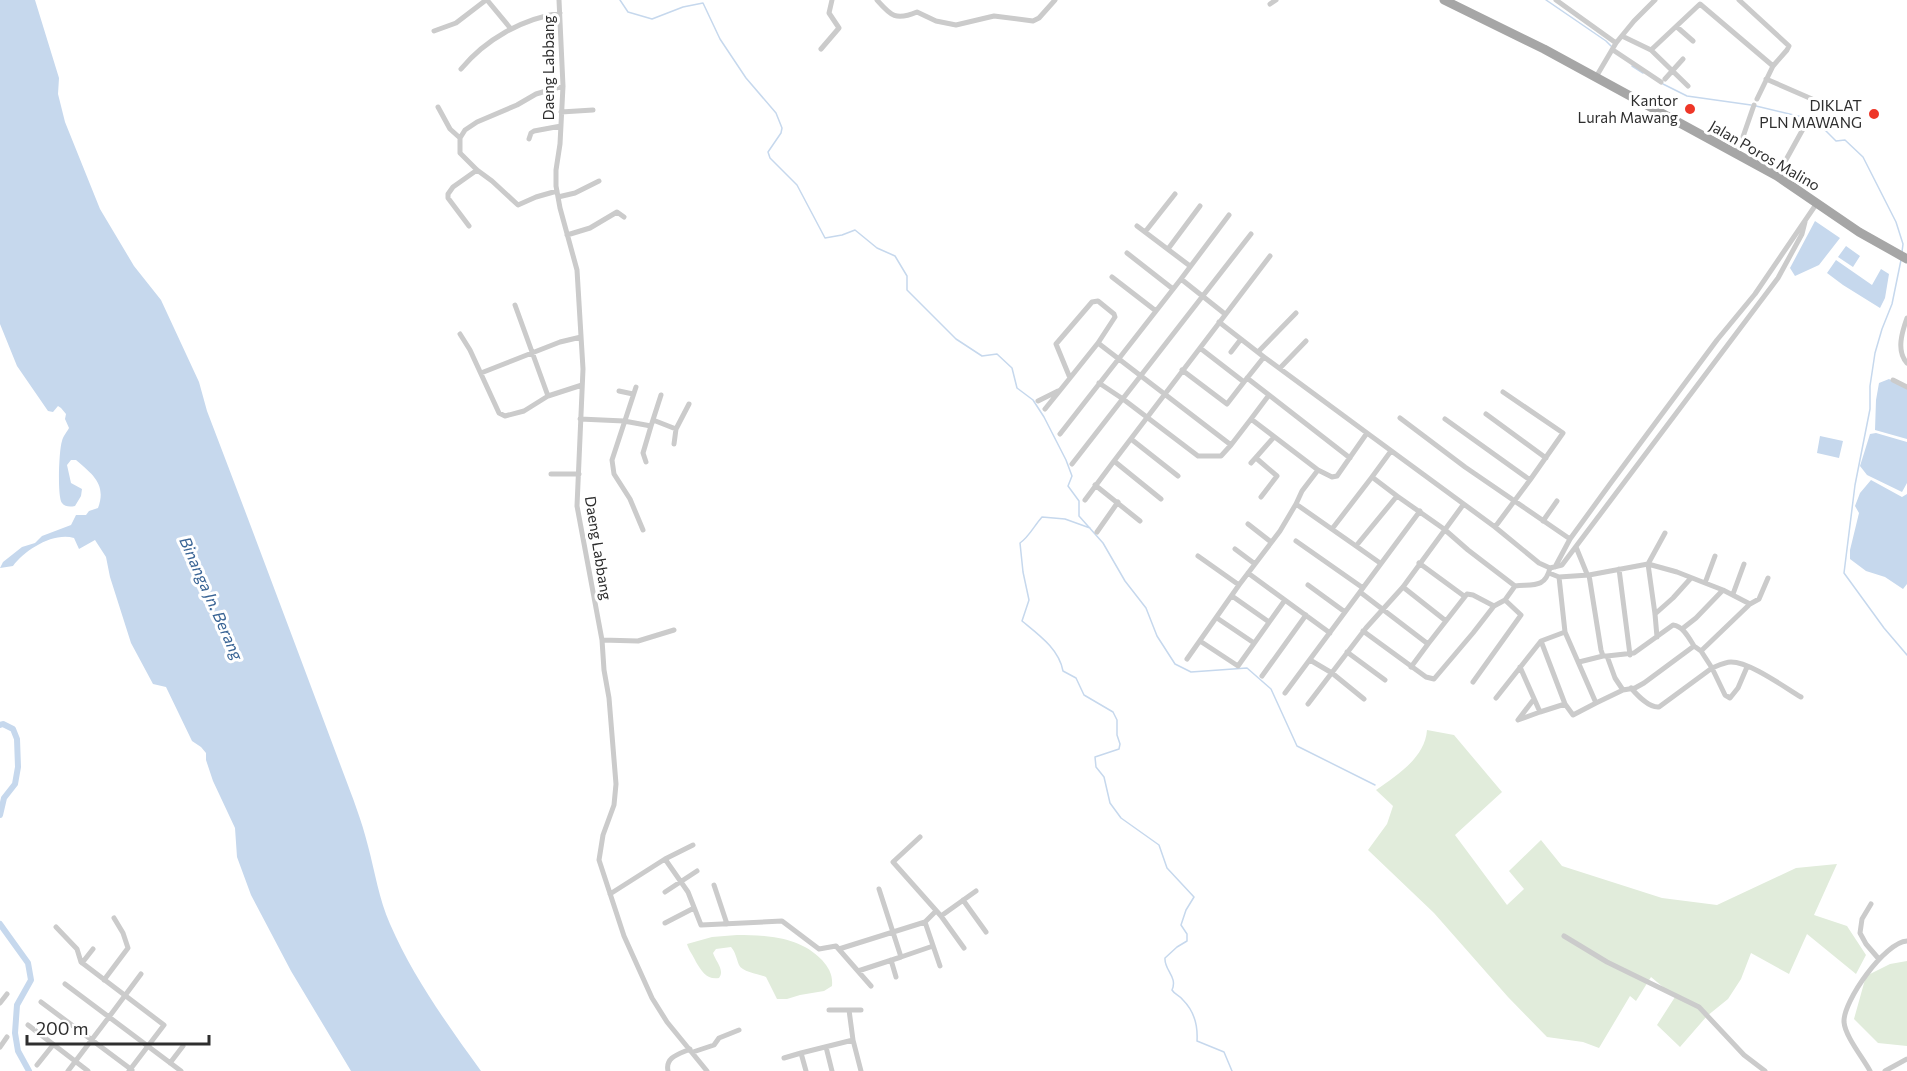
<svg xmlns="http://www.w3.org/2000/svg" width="1907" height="1071" font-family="Commissioner,sans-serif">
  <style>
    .green { fill: #e1ecdb }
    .water { fill: #c6d8ed }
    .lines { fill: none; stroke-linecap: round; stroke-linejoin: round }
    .stream { stroke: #c6d8ed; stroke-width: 1.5 }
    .canal { stroke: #c6d8ed; stroke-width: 6 }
    .minor { stroke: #cbcbcb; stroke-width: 5 }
    .primary { stroke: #a6a6a6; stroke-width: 9 }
    .poi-dot { fill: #ee3627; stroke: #fff; stroke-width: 2 }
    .labels { text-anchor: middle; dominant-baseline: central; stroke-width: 6; stroke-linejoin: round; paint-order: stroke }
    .street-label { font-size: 15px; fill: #2e2e2e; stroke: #fff }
    .poi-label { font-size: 15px; fill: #2e2e2e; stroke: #fff; text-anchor: end }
    .water-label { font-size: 16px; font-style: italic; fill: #386394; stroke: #fff }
  </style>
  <rect width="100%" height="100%" fill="#fff"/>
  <path class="green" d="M1427 730 1454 735 1502 792 1455 835 1507 905 1524 889 1509 871 1541 840 1562 866 1662 898 1717 905 1796 868 1837 864 1814 915 1847 926 1866 955 1856 974 1807 934 1789 974 1751 953 1741 979 1728 999 1707 1016 1680 1047 1657 1025 1675 997 1651 977 1636 1001 1630 996 1599 1048 1583 1042 1547 1037 1508 997 1434 913 1368 850 1387 824 1393 806 1376 790C1397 775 1425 758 1427 730Z
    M737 935C767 935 800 937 822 960 829 968 833 975 832 986L824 991 800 995 787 999H777L766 977C759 974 742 972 739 965 736 958 736 953 731 947L716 949 713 953C716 962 725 970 719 978 707 980 702 972 696 962 693 955 689 951 687 944L712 937Z
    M1907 961V1046L1878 1043 1854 1019 1866 976 1890 964Z"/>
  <path class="water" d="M0 0H35L59 78 58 94 65 122 100 209 134 266 161 300 199 382 207 411C253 531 298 652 343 772 352 796 362 821 368 846 375 872 379 899 390 924 413 977 447 1024 481 1071H351L291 971 251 895 237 857 235 828 213 781 206 760V753L201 747 192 741 166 687 153 684 131 643 110 577 106 557 95 540 79 549 74 538C53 532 25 550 13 566L0 568 3 562 22 547 35 543 42 536 71 525 76 515H86L89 511 98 508C107 484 92 474 76 460H71L67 465 71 483 82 489 81 496 75 506C70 507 65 507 62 503 57 497 59 449 62 441 63 436 67 432 69 428L65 419 66 414 61 408 58 406 53 412 48 411 17 366 0 324Z
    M1815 221 1840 238 1819 265 1795 276 1790 268Z
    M1846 246 1860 256 1853 267 1838 257Z
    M1836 260 1872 285 1881 269 1889 274 1885 298 1880 308 1843 285 1827 273Z
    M1889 379 1907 389V439L1875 430 1876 400 1879 383Z
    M1876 433 1907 442V483L1902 492 1867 475 1860 466 1870 434Z
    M1820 436 1843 441 1839 458 1817 453Z
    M1871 480 1902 497 1907 494V584L1903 589 1885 577 1866 571 1850 559V550L1859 513 1855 506 1860 493Z"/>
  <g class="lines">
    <path class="stream" d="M620 0 628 12 652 19 683 7 703 3 720 39 746 78 776 113 782 128 781 133 768 152 770 158 797 185 825 238 842 235 855 230 877 248 895 256 907 276V290L956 339 982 356 997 354 1012 368 1017 388 1033 400 1044 417 1066 460 1072 476 1068 486 1079 501V516L1103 543 1125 581 1146 608 1157 636 1175 664 1191 672 1247 668 1271 689 1297 746 1375 785
      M1546 0 1606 41 1611 46
      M1632 66 1643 73
      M1663 84 1687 96 1751 105
      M1756 106 1815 120 1836 141 1845 140 1863 157 1896 222 1903 244 1902 252
      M1901 260 1892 304 1882 329 1875 353 1870 386V409L1855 485 1844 573 1884 628 1907 655
      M1090 528 1065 519 1042 517C1034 526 1029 537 1020 543L1023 572 1029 600 1022 621C1039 635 1059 649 1063 671L1076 678 1084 695 1113 712 1117 720V735L1120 744 1119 749 1095 757 1096 767 1104 777 1110 803 1121 818 1159 845 1167 868 1194 897 1186 910 1181 925 1187 934V941L1177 947 1165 958C1164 970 1178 977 1172 990 1175 995 1179 995 1183 1000 1194 1011 1198 1025 1197 1041L1224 1052 1232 1071"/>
    <path class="canal" d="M0 725 3 724 13 729 17 739 18 767 15 784 4 798 0 815
      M0 924 28 963 31 980 17 1005 15 1033 18 1051 29 1071"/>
    <path class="minor" d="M487 0 511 29
      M559 0 563 86 560 144 556 170V186L560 208 577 270 583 369 577 506 602 640 604 670 609 698 616 784 614 805 603 835 599 860 624 936 652 998 667 1022 707 1071
      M877 0C891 16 896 21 917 12L936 21 956 25 994 16 1033 21 1039 18 1055 0
      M1556 0 1616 43
      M1739 0 1789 46 1787 50 1773 66 1757 99
      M1270 4 1276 0
      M1677 27 1693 41
      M434 31 456 23 486 0
      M1622 36 1651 50 1700 4 1773 66
      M821 49 839 28 829 13 832 0
      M1613 50 1661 82
      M1651 50 1688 86
      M461 69C486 39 522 19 560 13
      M1596 77 1616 43 1634 21 1655 0
      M1665 79 1683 59
      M1766 79 1828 106
      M438 107 450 129 460 138
      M561 112 593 110
      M529 139 531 133 534 131 561 126
      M1737 154 1754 105
      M1777 176 1808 120
      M557 191 536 197 518 205 492 181 477 170 460 153V138L465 130 477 122 517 105 536 94 563 86
      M558 197 575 193 599 181
      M469 226 448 198V194L453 187 477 170
      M1137 226 1190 266
      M1145 232 1175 194
      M567 235 590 228 617 212 624 217
      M1168 249 1200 206
      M1127 253 1173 289
      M1112 277 1156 311
      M1181 279 1229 215
      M1907 318C1902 332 1896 351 1907 363
      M1219 322 1264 357 1244 382
      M460 334 470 350 499 413 505 416 524 411 548 396 515 305
      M1098 343 1231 445 1251 419 1318 470 1302 491 1296 504 1356 546 1397 496 1444 529 1468 550 1515 586
      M1231 352 1241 339
      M1258 352 1296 313
      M1264 357 1367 433
      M1280 368 1306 341
      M1182 370 1227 404 1244 382 1200 348
      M481 373 560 342 581 337
      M1247 378 1269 395
      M1893 380 1907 387
      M1099 383 1123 399 1198 456H1221L1231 445
      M636 387 612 460 614 474 630 499 643 530
      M619 391 633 394
      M1503 392 1563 433 1530 480
      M548 396 582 385
      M1038 401 1058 391
      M1045 409 1070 378 1056 344 1092 302 1098 301 1114 314 1115 317 1098 343 1070 378
      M1486 414 1546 458
      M1400 418 1465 467 1570 539
      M580 419 624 421 651 426 661 395
      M1251 419 1269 395 1350 458
      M1445 419 1530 480 1495 527
      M653 420 676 429
      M1060 434 1181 279 1225 314
      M1131 439 1178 476
      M674 444 676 429 689 404
      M1256 458 1277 476 1261 497
      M646 462 643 453 651 426
      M1251 463 1274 437
      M1072 464 1251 234
      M1318 470 1332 477 1337 476 1367 433 1495 527 1539 563 1550 568 1562 565 1778 278 1802 234 1805 222
      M551 474H579
      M1372 477 1391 451
      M1095 485 1140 521
      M1161 499 1114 461 1270 256
      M1085 500 1114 461
      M1543 521 1557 501
      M1248 524 1271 542
      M1332 529 1372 477 1397 496
      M1097 532 1118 502
      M1296 541 1363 588
      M1356 546 1380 563
      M1576 547 1587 574
      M1235 549 1255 564
      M1198 556 1239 585 1280 531 1296 504
      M1715 556 1705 583 1723 590
      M1419 563 1464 596
      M1555 567 1570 539 1610 484 1717 340 1755 294 1817 203
      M1619 569 1630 655
      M1248 573 1330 633
      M1589 575 1648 564 1677 572 1705 583
      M1559 577 1589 575 1601 650 1603 656H1607L1615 678 1623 690
      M1308 585 1345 612
      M1403 587 1446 621
      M1360 592 1428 644 1467 594 1473 595 1494 606
      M1733 594 1744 564
      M1232 596 1269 622
      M1655 614 1673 598 1691 578
      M1217 618 1254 643
      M1682 629 1696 618 1723 590 1750 604
      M1363 631 1426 677 1434 679 1473 633 1494 606 1505 600 1515 586C1532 584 1545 589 1550 568
      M1565 632 1596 703 1623 690 1635 688 1644 683 1694 646 1701 651 1750 604 1759 599 1768 578
      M1657 637 1655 614 1648 564 1665 533
      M602 640 638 641 674 630
      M1200 641 1238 666 1285 600
      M1701 651 1712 668C1717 666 1725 662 1731 662 1750 662 1784 687 1801 697
      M1347 652 1385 680
      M1607 656 1634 653 1673 625C1683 626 1689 638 1694 646
      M1187 659 1239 585
      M1310 660 1332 673 1364 699
      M1579 662 1603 656
      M1411 667 1428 644
      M1520 667 1540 712 1565 704 1541 641
      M1262 676 1306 615
      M1473 682 1521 615 1505 600
      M1631 688C1638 696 1649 708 1659 707L1712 668 1725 695 1730 698 1738 688 1747 667
      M1285 693 1420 511
      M1496 698 1541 641 1565 632 1559 577 1549 573
      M1534 699 1518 720 1540 712
      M1308 704 1366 628 1403 587 1463 505
      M1565 704 1573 715 1596 703
      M920 837 893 862 941 916 964 948
      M665 859 688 892 701 925 782 921 819 949 836 946 871 986
      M714 885 727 924
      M665 892 697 871
      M610 894 665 859 693 845
      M963 900 986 932
      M1871 904 1862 919 1860 933 1866 944 1878 958
      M941 916 976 891
      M925 922 940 966
      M665 923 694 908
      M56 927 77 949 81 962 164 1025 129 1071
      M1564 936 1607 962 1699 1007 1744 1055 1765 1071
      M839 949 925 922 936 911
      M901 957 933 946
      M891 960 896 977
      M82 963 93 949
      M858 971 901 957 879 889
      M104 980 128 948 123 933 114 918
      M65 984 109 1017 141 974
      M41 1002 132 1070
      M0 1003 7 994
      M829 1010H861
      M28 1025 88 1071
      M853 1040 861 1071
      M0 1047 7 1037
      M826 1047 832 1071
      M693 1052 714 1045 719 1038 739 1030
      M784 1058 801 1053
      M170 1063 183 1046
      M37 1065 53 1045
      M68 1071 109 1017 181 1071
      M668 1071C665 1057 679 1054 690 1049
      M806 1071 801 1053 853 1040 849 1010
      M1870 1071C1863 1058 1845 1036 1844 1022 1843 1001 1885 942 1907 941
      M1885 1071 1907 1059"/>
    <path class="primary" d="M1444 0 1544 49 1777 176 1859 232 1907 259"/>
  </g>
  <g class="poi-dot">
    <circle cx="1690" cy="109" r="6"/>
    <circle cx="1874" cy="114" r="6"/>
  </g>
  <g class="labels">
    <g class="street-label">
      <text transform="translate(548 68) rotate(-90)">Daeng Labbang</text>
      <text transform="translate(1765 155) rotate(30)">Jalan Poros Malino</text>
      <text transform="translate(599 548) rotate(81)">Daeng Labbang</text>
    </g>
    <g class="poi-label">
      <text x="1678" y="100">Kantor<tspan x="1678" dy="17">Lurah Mawang</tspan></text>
      <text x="1862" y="105">DIKLAT<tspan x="1862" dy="17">PLN MAWANG</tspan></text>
    </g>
    <g class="water-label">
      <text transform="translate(212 598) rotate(66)">Binanga Jn. Berang</text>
    </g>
  </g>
  <path d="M27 1035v9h182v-9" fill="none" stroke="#2e2e2e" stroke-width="3"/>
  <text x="36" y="1035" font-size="18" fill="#2e2e2e" stroke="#ffffff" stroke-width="4.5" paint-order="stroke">200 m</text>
</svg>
